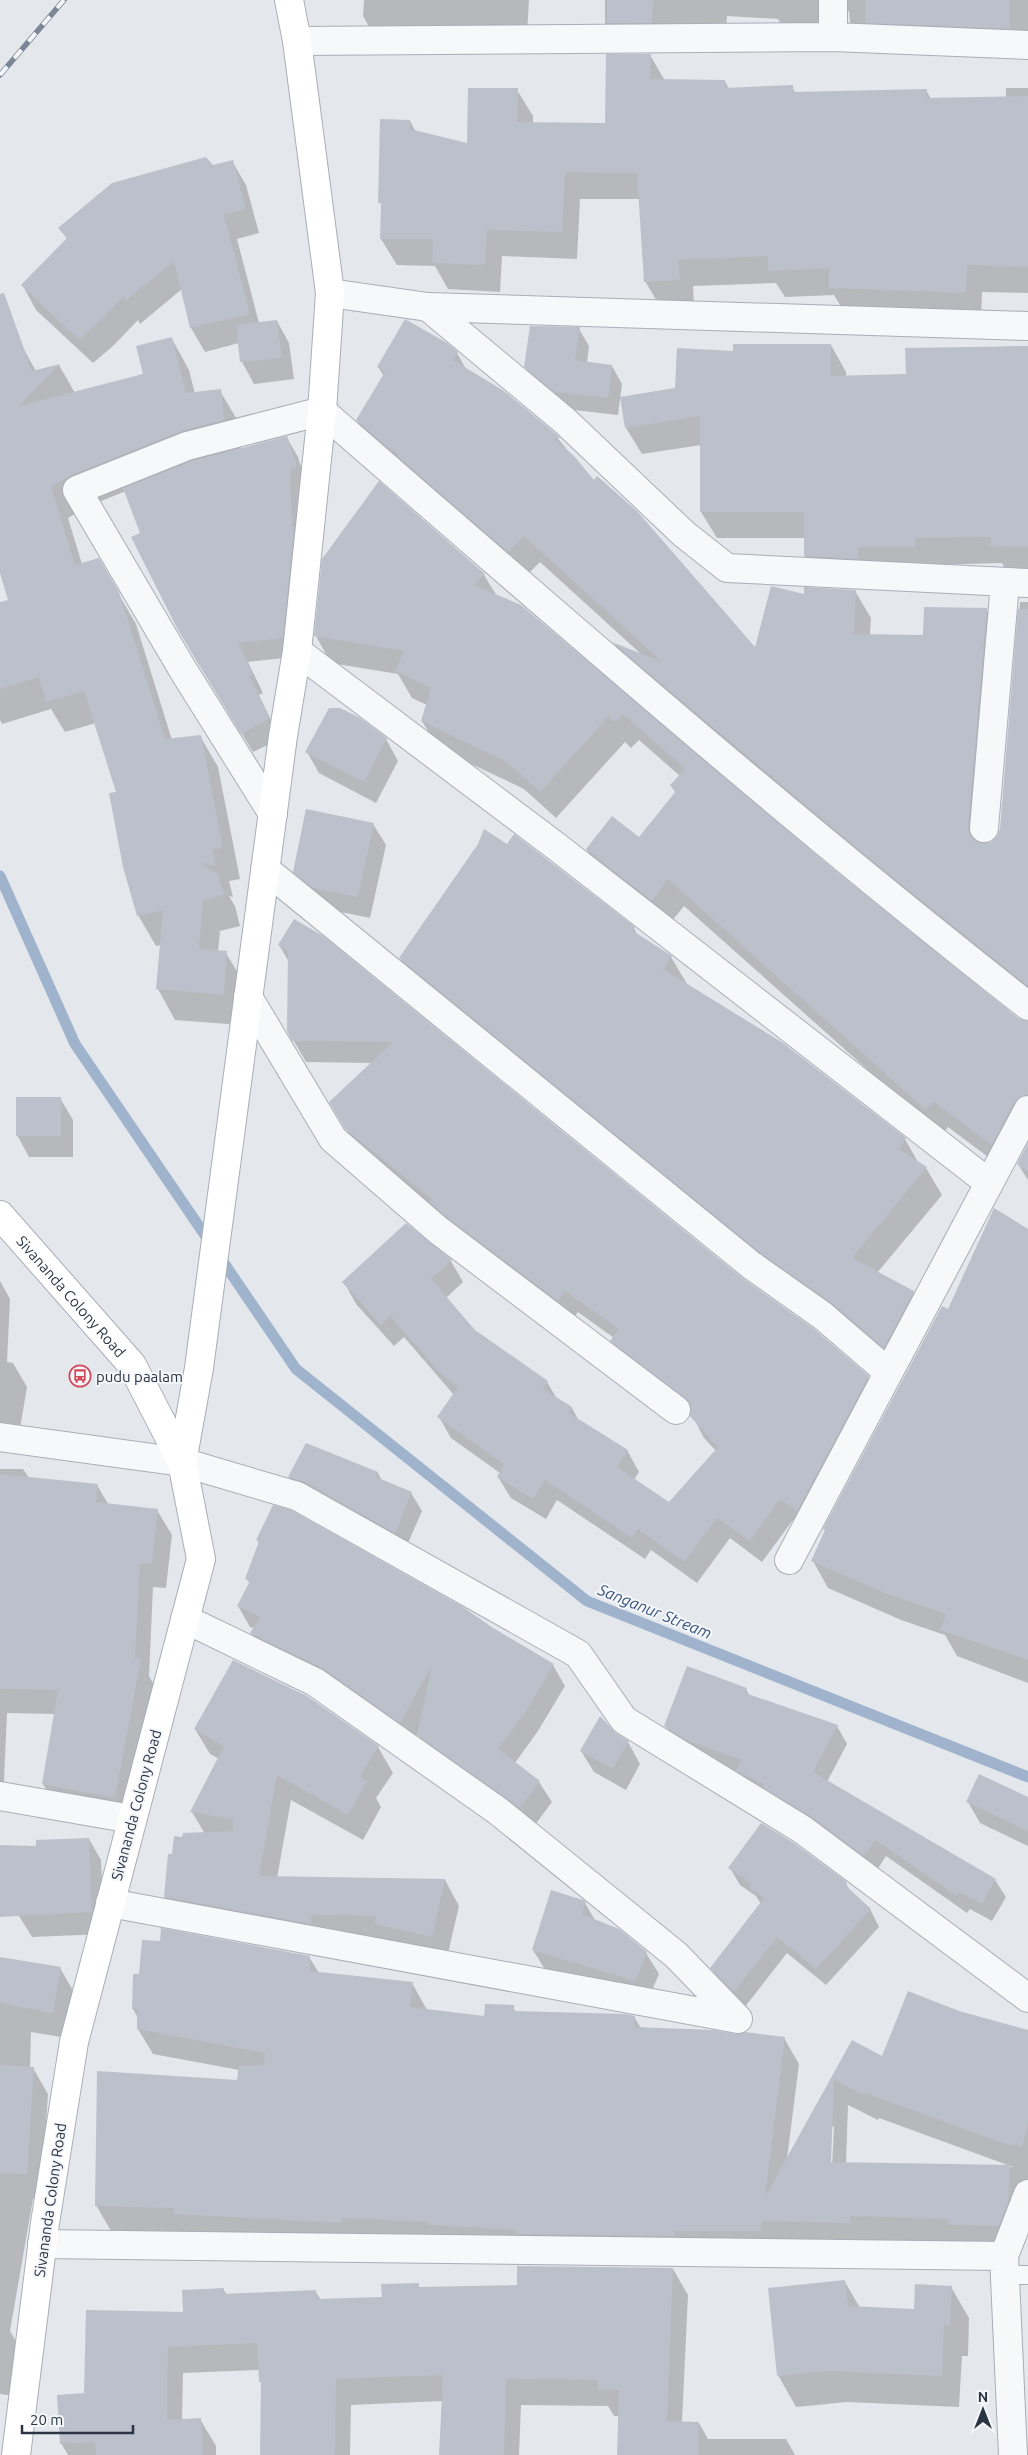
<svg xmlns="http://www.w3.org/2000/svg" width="1028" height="2455" font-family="Ubuntu,sans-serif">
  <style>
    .shadow { fill: #0003; fill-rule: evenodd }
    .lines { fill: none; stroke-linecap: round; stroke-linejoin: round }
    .stream { stroke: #9fb4cc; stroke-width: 11 }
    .building { fill: #bbc0ca }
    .lane-casing { stroke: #a9aeb7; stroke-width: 20 }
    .street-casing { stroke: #a9aeb7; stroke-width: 30 }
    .secondary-casing { stroke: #a9aeb7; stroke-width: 30 }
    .lane { stroke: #f7f8fa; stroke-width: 18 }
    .street { stroke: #f7f8fa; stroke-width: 28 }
    .secondary { stroke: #fff; stroke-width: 28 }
    .rail-casing { stroke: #7d8696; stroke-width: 5.5 }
    .rail { stroke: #f4f6f9; stroke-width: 4; stroke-dasharray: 11; stroke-linecap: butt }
    .labels { text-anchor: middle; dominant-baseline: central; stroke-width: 4; stroke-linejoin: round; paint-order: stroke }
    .street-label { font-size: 15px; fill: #2b3445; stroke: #f4f6f9 }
    .poi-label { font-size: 15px; fill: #2b3445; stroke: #f4f6f9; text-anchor: start }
    .water-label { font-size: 16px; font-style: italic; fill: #34527a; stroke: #f4f6f9 }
  </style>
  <rect width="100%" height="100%" fill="#e4e7ec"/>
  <path class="shadow" d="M364 0H529L526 50 378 43 363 16Z
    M605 0H1028V39L865 49 850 22 849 11 841 13 794 48 778 19 727 16 726 29 620 50 605 23Z
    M650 55 665 81H725L729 89 792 87 796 94 926 90 931 99 1006 97V88H1028V293L982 292 981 319 846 315 834 295 785 297 776 283 693 286 694 307 661 308 645 281 640 199H580L577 259 502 256 500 292 448 289 435 266 397 265 381 239 382 207 380 202 410 121 416 132 469 145 517 90 533 116V123L606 124Z
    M232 161 246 185 259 233 237 239 259 323 277 321 289 343 294 379 254 384 242 362 239 343 205 352 191 328 182 289 140 324 138 320 113 346 93 363 36 310 23 286 67 239 60 228 212 167Z
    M579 329 589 346 587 363 612 366 622 384 618 415 565 409 536 384 525 366Z
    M172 339 189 370 195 394 220 391 238 421 241 449 287 438 298 457 307 486 300 488 302 544 293 657 248 662 263 693 259 695 280 739 253 752 190 650 141 534 126 491 89 506 68 518 82 564 98 559 136 624 172 740 200 736 218 767 240 879 229 881 233 897 229 896 235 906 240 926 220 931 218 952 226 953 244 983 241 1025 175 1020 158 989 161 945 156 946 138 915 117 793 96 723 65 732 51 709 2 724 0 720V604L10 601 0 568V354L22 346 36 371 59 365 75 393 144 375Z
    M831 345 846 372V377L907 375 906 350 1028 346V573H1007L1002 563 930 565 821 583 805 556V538H717L701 512V445L642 454 626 428 676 389 734 352Z
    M457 353 466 369 554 434 594 482 756 649 805 596 855 591 871 618 870 635 924 636 986 609 1002 636 984 844 991 843 998 838 1001 830 1020 602H1028V999L629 669 615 644 642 655 540 562 524 578 373 447 357 420 384 376 378 367Z
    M379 483 484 575 497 596 1018 1019 1028 1023V1135L1007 1171 948 1127 942 1136 684 906 667 927 603 876 587 850 639 839 676 793 671 786 680 776 639 740 631 748 625 742 556 818 524 789 438 748 422 721 427 705 412 698 398 674 331 663 316 636Z
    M386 739 398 761 376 803 319 773 307 752Z
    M373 824 386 845 370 918 326 909 307 893 294 871Z
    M294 921 740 1278 868 1377 881 1399 810 1532 793 1520 762 1562 730 1538 697 1583 651 1550 645 1559 557 1500 546 1519 511 1498 498 1477 500 1473 451 1438 439 1417 454 1395 404 1337 394 1346 356 1304 344 1282 451 1261 463 1282 446 1298 474 1331 547 1382 557 1399 572 1408 579 1421 627 1450 639 1472 634 1480 669 1504 716 1451 704 1438 691 1413 624 1362 612 1341 614 1338 578 1312 571 1322 359 1151 331 1103 372 1063 306 1062 288 1031 289 962 279 945Z
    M634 928 638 936 671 957 687 984 782 1044 905 1139 919 1164 926 1168 942 1195 877 1273 913 1292 929 1320 900 1374 416 985 400 958Z
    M60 1098 73 1120V1157H29L17 1135Z
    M1028 1146V1180L1018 1164Z
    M1028 1230V1683L957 1656 945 1635 901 1620 828 1588 813 1561 949 1311Z
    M0 1281 10 1299 7 1362 13 1363 27 1387 18 1440 0 1437Z
    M0 1469H23L29 1478 97 1485 108 1504 157 1510 172 1535 166 1588 153 1587 149 1676 154 1685 129 1822 57 1809 43 1784 55 1714 7 1713 3 1803 0 1802Z
    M378 1473 382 1481 411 1493 422 1511 405 1550 300 1495 289 1477Z
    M257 1540 492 1629 553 1665 565 1686 538 1731 515 1763 539 1782 552 1802 532 1829 430 1756 418 1733 412 1743 263 1654 251 1633 254 1628 250 1627 238 1606 250 1584 247 1579 259 1543Z
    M746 1689 750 1697 837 1726 847 1744 827 1782 995 1880 1006 1897 992 1921 970 1909 967 1913 886 1856 875 1873 748 1788 738 1772 697 1757 676 1744 666 1726Z
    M306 1697 378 1747 393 1773 376 1798 381 1807 363 1840 291 1800 277 1878 445 1880 459 1906 446 1962 180 1922 165 1897 173 1855 183 1839 205 1834 192 1812 219 1759 210 1754 195 1729Z
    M615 1734 628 1742 640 1764 626 1790 594 1772 581 1751Z
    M1028 1799V1846L980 1823 968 1802Z
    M89 1839 101 1860 104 1934 32 1937 19 1916 37 1847Z
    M730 1868 846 1883 851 1893 870 1909 879 1927 826 1985 787 1953 744 2008 721 1985 711 1968 761 1904 756 1896 740 1885Z
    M585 1903 595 1920 646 1953 659 1974 647 2002 546 1971 533 1950Z
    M309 1957 319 1973 412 1983 427 2010 486 2017 513 2007 516 2012 634 2017 641 2028 784 2038 799 2064 787 2159 852 2042 883 2058 959 2012 1028 2032V2217L1013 2251 111 2231 96 2205 238 2081 239 2070 153 2054 138 2029V2018L133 2009ZM848 2105 878 2120 879 2118 1013 2167 846 2163ZM834 2126 832 2168H830L831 2128Z
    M0 1958 60 1968 75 1994 67 2038 31 2032 30 2068H33L48 2094 41 2200 33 2199 10 2331 22 2352 15 2396 0 2394Z
    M673 2269 688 2295 682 2422 699 2423 708 2439H786L795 2455H619L620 2416H614L608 2406 521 2405 519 2455H441L443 2401 351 2405 350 2455H261L262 2385 259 2370 183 2373 182 2420 200 2419 216 2446V2455H68L61 2443 85 2395 184 2314 223 2289 227 2295 315 2291 321 2300 383 2298 418 2285 420 2288 518 2286Z
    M845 2282 860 2308 915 2310 951 2287 969 2318 968 2356H962L959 2407 847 2402 796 2407 778 2375Z"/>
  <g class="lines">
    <path class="stream" d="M0 876 75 1044 296 1369 587 1601 1028 1777"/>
  </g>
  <path class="building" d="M607 0H653L652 23H607Z
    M865 0H1009L1010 29 865 23Z
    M606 54H651L650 79 725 80V88L793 85V92L927 89V98L1028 96V267L967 265 966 293 829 288V268L768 271V256L678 260 680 280 644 282 637 173 565 172 562 232 487 230 485 265 432 263 433 239H380L381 203H378L380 119 410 120V129L467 143 468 88H518L517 122 605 123Z
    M206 157 213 165 233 160 246 209 224 215 250 314 190 328 174 261 125 301 124 296 99 322 79 340 21 285 67 238 58 228 112 183Z
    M4 293 32 371 60 364 19 406 143 374 136 346 172 337 186 393 221 389 224 420 181 431 71 475 51 487 75 565 99 558 119 592 165 739 201 735 223 848 212 850 216 866 200 863 218 874 224 895 203 900 199 949 227 951 224 995 156 989 163 910 137 916 123 867 109 793 116 792 84 691 46 702 39 677 0 689V602L8 600 0 573V294Z
    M405 319 447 343 458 352 453 360 504 391 555 433 560 438 554 439 574 456 594 480 597 476 637 511 755 647 771 586 804 594V587L856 590 854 634 923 635 924 607 987 608 968 827 970 835 975 840 982 843 991 842 997 836 1000 829 1018 609H1028V986L858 849 612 642 662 662 524 536 508 552 397 456 399 454 385 445 356 420 385 372 377 367Z
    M277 320 282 358 240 362 236 325Z
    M530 326 580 327 575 360 612 365 608 398 554 392 524 367Z
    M733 344H831V376L906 374 905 348 1028 346V547L990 546 991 537 915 538V547H858V559L804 556V512H700V416L625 428 620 397 675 388 677 348 733 351Z
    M287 436 297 467 290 469 292 527H294L283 638 238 643 253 674 249 676 270 718 241 734 178 630 131 537 140 533 123 488 192 461Z
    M379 481 485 574 474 585 521 605 838 873 1018 1018 1028 1021V1094L1020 1097 1014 1103 992 1145 933 1101 926 1110 668 879 652 901 586 849 612 816 639 837 676 791 670 785 685 769 623 714 615 722 609 716 540 792 507 762 421 721 431 688 395 671 404 651 314 636 322 559Z
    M329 708H340L360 718 387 738 364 782 305 752Z
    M306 809 374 823 358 897 312 888 293 872Z
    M484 829 507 844 514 834 518 837 635 927 633 931 672 956 663 969 783 1043 906 1138 899 1149 927 1167 852 1258 914 1291 884 1348 832 1303 760 1253 399 958 478 844Z
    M294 919 323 936 741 1277 813 1328 869 1376 797 1511 780 1499 750 1541 717 1518 684 1562 638 1529 632 1538 545 1480 533 1499 497 1477 504 1464 437 1417 458 1387 443 1376 390 1316 381 1325 342 1282 406 1223 452 1260 431 1279 475 1330 548 1381 543 1389 572 1407 569 1413 628 1450 617 1467 669 1502 718 1447 690 1416 691 1404 685 1398 610 1341 619 1329 565 1291 558 1301 448 1218 429 1202 432 1199 345 1129 329 1102 393 1042 292 1041 287 1031 288 951 278 945Z
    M16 1097H61V1136H16Z
    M1028 1143V1172L1017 1164Z
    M994 1208 1028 1229V1660L940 1630 946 1614 885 1593 811 1561 825 1530 823 1529 942 1306 948 1309Z
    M306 1443 378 1472 376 1477 412 1492 395 1533 305 1482 288 1477Z
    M0 1474 98 1484 96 1502 158 1509 152 1564 140 1563 135 1658 141 1659 115 1798 42 1784 58 1690 0 1689Z
    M273 1505 291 1510 463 1607 493 1628 554 1664 527 1710 498 1749 540 1781 520 1808 417 1735 432 1666 400 1723 324 1669 250 1633 260 1617 237 1606 250 1581 245 1579 259 1541 256 1540Z
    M233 1660 307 1696 379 1746 360 1776 367 1781 348 1815 277 1775 259 1876 445 1879 432 1937 375 1924 376 1916 312 1915 311 1924 164 1897 168 1854H172L174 1836 182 1837 183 1833 233 1831V1819L190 1812 224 1746 194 1729Z
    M687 1666 747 1688 745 1693 838 1725 813 1772 996 1879 982 1904 959 1892 956 1896 876 1840 864 1856 812 1817 762 1787 764 1784 736 1771 741 1760 686 1740 664 1726Z
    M600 1716 616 1733 629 1741 613 1769 580 1751Z
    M979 1774 1028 1797V1831L966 1802Z
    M761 1823 794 1843 847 1882 845 1885 871 1909 816 1969 777 1937 734 1992 710 1968 764 1898 750 1888 752 1884 728 1868Z
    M89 1838 92 1912 0 1917V1845L36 1846V1840Z
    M551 1890 583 1900 586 1902 582 1914 619 1929 647 1952 635 1981 532 1950Z
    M161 1928 310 1956V1971L413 1982 410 2007 484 2016 485 2004 514 2005V2011L625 2014 635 2016 634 2027 714 2030 735 2034 745 2032 785 2037 765 2197 852 2040 882 2056 908 1991 959 2011 1028 2030V2124L1022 2147 1011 2144V2146L865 2093 863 2095 834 2080 831 2162 1010 2165 1008 2203 999 2226 948 2225 949 2219 850 2216V2223L762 2221 760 2231H675V2236L517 2234V2230L429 2225V2222L342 2218 341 2223 305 2221 174 2214V2208L95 2206 97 2071 237 2080 239 2066 264 2065 265 2053 137 2029V2009H132L133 1974H139L142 1940 160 1941Z
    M0 1957 61 1967 53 2013 0 2003Z
    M0 2065 34 2067 27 2174 0 2173Z
    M517 2266 673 2268 667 2421 699 2422 698 2455H617L619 2390H598V2380L506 2379 504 2455H439L443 2375 336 2379 335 2455H260L261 2382H259L257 2343 168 2347 167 2420 201 2418 203 2455H96L95 2442 60 2444 57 2395 84 2393 86 2310 183 2312 182 2290 224 2288V2294L316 2290 317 2299 382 2297 381 2284 419 2283V2287L517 2285Z
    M845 2280 848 2306 914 2309 915 2284 952 2286 950 2326 944 2325 942 2376 829 2371 777 2376 768 2288Z"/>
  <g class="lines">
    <g class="lane-casing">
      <path id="lane" d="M1005 2275H1028"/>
    </g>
    <g class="street-casing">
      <path id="street" d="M833 0V37
        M297 41 833 37 1028 45
        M330 293 428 307 1028 326
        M428 307 565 421 684 534 727 568 1028 583
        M297 651 557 847 989 1183
        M273 814 183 670 77 490 187 446 322 411C554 613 786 816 1028 1006
        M984 828 1005 583
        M265 869 751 1265 823 1316 888 1372
        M248 997 333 1139 438 1230 676 1410
        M0 1437 182 1462 297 1496 578 1654 624 1720 803 1830 1028 1998
        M789 1560 1028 1110
        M185 1619 315 1682 498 1811 676 1955 738 2019
        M0 1796 132 1819
        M110 1903 738 2019
        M42 2244 1004 2256 1013 2455
        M1004 2256 1028 2194"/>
    </g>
    <g class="secondary-casing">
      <g id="secondary">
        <path id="s1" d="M0 1215 132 1365 182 1462 201 1559 74 2042 45 2223 16 2455"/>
        <path d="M182 1462 199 1368 283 736 297 651 322 411 330 293 297 41 289 0"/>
      </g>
    </g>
    <use href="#lane" class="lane"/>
    <use href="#street" class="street"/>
    <use href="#secondary" class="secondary"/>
    <g class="rail-casing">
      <path id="rail" d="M0 75 64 0"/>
    </g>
    <use href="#rail" class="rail"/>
  </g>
  <defs>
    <g id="bus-ring" transform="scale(1.125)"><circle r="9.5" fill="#f4f6f9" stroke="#d1495b" stroke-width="1.5"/><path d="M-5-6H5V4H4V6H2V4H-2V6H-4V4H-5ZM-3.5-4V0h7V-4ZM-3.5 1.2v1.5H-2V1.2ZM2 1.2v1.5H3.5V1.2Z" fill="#d1495b"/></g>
  </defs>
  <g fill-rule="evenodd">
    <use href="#bus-ring" x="80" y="1376"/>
  </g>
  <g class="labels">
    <g class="street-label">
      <text stroke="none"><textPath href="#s1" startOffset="108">Sivananda Colony Road</textPath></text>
      <text transform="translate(136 1805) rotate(-75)">Sivananda Colony Road</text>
      <text transform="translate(50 2200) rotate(-82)">Sivananda Colony Road</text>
    </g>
    <g class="poi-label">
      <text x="96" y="1376">pudu paalam</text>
    </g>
    <g class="water-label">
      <text transform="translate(655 1611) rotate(22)">Sanganur Stream</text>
    </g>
  </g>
  <g transform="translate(983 2410)" stroke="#f4f6f9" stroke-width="4" paint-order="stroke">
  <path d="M0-4L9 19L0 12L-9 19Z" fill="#2b3445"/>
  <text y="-8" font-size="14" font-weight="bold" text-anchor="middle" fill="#2b3445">N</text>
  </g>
  <path d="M22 2425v8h111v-8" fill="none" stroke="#2b3445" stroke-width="2.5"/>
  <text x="30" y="2425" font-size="15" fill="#2b3445" stroke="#f4f6f9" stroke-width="4" paint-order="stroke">20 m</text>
</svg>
